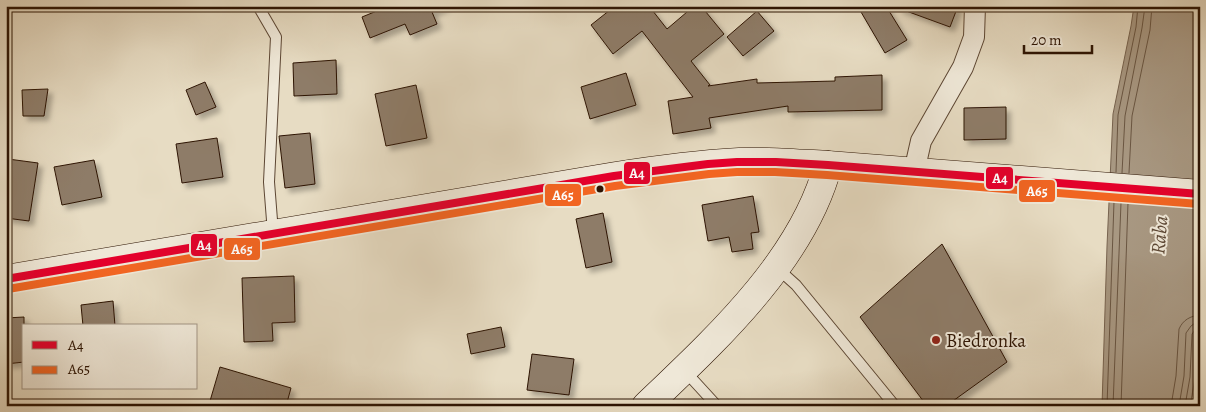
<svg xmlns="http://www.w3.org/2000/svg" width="1206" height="412" font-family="Alegreya,serif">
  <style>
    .green { fill: #c7baa2; stroke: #7a6752 }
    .water { fill: #a89882; stroke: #77634f }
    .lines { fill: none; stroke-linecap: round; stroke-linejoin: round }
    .shore { stroke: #6a5642; stroke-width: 1 }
    .building { fill: #8e7c67; stroke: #2d1403; filter: url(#shadow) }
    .lane-casing { stroke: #5c4633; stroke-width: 12 }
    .street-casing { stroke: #5c4633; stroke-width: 22 }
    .secondary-casing { stroke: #2d1403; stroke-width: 29 }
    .lane { stroke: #efe8d8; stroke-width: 10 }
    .street { stroke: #efe8d8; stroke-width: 20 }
    .secondary { stroke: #efe8d8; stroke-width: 28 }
    .bus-1-casing { stroke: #efe8d8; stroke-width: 11 }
    .bus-2-casing { stroke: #efe8d8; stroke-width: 11 }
    .bus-1 { stroke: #e4002b; stroke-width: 8 }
    .bus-2 { stroke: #f26522; stroke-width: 8 }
    .bus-dot { fill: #2d1403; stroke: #efe8d8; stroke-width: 2 }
    .poi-dot { fill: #8f2418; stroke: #efe8d8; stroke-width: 2 }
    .labels { text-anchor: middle; stroke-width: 4; stroke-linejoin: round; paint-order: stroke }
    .poi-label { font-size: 19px; fill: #2d1403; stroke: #efe8d8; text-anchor: start }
    .water-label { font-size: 20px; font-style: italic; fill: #5e4936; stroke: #efe8d8 }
    .line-badge { stroke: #efe8d8; stroke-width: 2 }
    .badge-label { font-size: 14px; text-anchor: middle; font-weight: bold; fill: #fff }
  </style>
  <defs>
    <filter id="shadow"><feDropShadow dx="4.5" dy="4.5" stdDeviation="2.5" flood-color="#0004"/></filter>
  </defs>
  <rect width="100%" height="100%" fill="#e7dcc3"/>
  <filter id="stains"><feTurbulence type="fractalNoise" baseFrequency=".004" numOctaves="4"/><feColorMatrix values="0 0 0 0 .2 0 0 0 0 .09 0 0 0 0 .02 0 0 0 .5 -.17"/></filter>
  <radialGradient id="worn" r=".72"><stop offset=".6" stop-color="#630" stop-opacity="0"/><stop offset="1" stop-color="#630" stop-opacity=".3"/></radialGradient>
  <!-- green -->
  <polygon class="green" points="1200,286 1200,406 1190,406 1195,378"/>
  <!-- water -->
  <polygon class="water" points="1134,6 1200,6 1200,286 1195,378 1190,406 1102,406 1107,246 1113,114 1131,26"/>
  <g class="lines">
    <!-- shore -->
    <g class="shore">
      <polyline points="1116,172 1118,115 1136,27 1138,6"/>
      <polyline points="1122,173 1125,116 1142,28 1145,6"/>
      <polyline points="1129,173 1132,116 1150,30 1152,6"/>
      <polyline points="1107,406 1114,202"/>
      <polyline points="1113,406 1121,203"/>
      <polyline points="1121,406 1128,203"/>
      <path d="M1171 406 1176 376 1179 329C1183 320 1190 316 1200 315"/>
      <polyline points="1179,406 1184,376 1186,333 1191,326 1195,323 1200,323"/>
      <polyline points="1185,406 1190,377 1192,334 1195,330 1200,329"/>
    </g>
  </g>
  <!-- building -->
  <g class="building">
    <polygon points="389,6 446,6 432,12 437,24 410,35 405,24 370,38 362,17"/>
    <polygon points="615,6 649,6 667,29 694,6 701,6 724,34 691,61 710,85 708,86 757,79 757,83 835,81 835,77 882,75 882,110 788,112 788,106 709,118 711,128 673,134 668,101 693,97 642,31 613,54 591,25"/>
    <polygon points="870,6 886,6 907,40 885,53 861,12"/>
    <polygon points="899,6 958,6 950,27 898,8"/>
    <polygon points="757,11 774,31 743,56 727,37"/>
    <polygon points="336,60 337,94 294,96 293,63"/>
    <polygon points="626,73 636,105 590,119 581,87"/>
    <polygon points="205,82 216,107 196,115 186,90"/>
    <polygon points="416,85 427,138 386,146 375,94"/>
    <polygon points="48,89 44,116 23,116 22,90"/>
    <polygon points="1006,107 1006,139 964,140 964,108"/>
    <polygon points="310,133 315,184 285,188 279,136"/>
    <polygon points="217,138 223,177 182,183 176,144"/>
    <polygon points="8,159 38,163 29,221 6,218 6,169"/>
    <polygon points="94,160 102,197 62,205 54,167"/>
    <polygon points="753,196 759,232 751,233 753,249 732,252 729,237 708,241 702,205"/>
    <polygon points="603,213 612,262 586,268 576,219"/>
    <polygon points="942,244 1007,362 946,406 927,406 860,317"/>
    <polygon points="294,276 295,322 272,323 273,341 244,342 242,278"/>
    <polygon points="113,301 115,326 83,326 81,305"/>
    <polygon points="24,317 24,362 6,364 6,318"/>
    <polygon points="501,327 505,347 471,354 467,334"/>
    <polygon points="532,354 574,359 569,395 527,390"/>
    <polygon points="220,367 291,388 286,406 225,406 210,401"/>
  </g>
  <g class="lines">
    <!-- lane casing -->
    <g class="lane-casing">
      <g id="lane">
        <polyline points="258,6 276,37 269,182 273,233"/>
        <polyline points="777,268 796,285 895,406"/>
        <polyline points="684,370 717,406"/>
      </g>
    </g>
    <!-- street casing -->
    <g class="street-casing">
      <polyline id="street" points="914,172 921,141 963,67 974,37 975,6"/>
    </g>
    <!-- secondary casing -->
    <g class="secondary-casing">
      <g id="secondary">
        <path d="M6 279 598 179C640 172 682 166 724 163 758 160 793 163 828 165L1200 194"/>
        <path d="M646 406C715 340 803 260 828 165"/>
      </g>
    </g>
    <!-- lane -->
    <use href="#lane" class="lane"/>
    <!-- street -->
    <use href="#street" class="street"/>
    <!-- secondary -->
    <use href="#secondary" class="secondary"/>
    <!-- bus-1 casing -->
    <g class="bus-1-casing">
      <polyline id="bus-1" points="6,279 614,176 708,164 737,162 776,162 828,165 1200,194"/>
    </g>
    <!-- bus-2 casing -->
    <g class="bus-2-casing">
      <polyline id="bus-2" points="8,289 615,186 709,174 737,172 775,172 827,175 1199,204"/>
    </g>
    <!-- bus-1 -->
    <use href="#bus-1" class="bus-1"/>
    <!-- bus-2 -->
    <use href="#bus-2" class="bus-2"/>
  </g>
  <!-- markers -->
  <circle class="bus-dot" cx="600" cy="189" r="4.5"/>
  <circle class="poi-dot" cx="936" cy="340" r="5"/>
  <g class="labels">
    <!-- poi labels -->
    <g class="poi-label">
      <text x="946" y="347">Biedronka</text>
    </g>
    <!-- water labels -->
    <g class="water-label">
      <text transform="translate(1159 235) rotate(-85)" y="7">Raba</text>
    </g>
  </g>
  <g class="line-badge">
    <rect x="623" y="161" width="28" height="24" rx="5" fill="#e4002b"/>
    <rect x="985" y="166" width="29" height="24" rx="5" fill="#e4002b"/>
    <rect x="1018" y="179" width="38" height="24" rx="5" fill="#f26522"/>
    <rect x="544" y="183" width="38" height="24" rx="5" fill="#f26522"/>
    <rect x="190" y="233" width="28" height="24" rx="5" fill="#e4002b"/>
    <rect x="223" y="237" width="38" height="24" rx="5" fill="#f26522"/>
  </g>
  <g class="badge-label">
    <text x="637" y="178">A4</text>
    <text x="1000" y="183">A4</text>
    <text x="1037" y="196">A65</text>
    <text x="563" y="200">A65</text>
    <text x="204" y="250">A4</text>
    <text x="242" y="254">A65</text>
  </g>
  <!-- margin -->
  <rect width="1206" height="412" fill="none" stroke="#e7dcc3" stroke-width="25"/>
  <rect x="8" y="8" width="1191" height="397" fill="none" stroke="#2d1403" stroke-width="2.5"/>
  <rect x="12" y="12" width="1181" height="387" fill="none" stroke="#2d1403"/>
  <!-- legend -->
  <rect x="22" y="324" width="175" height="65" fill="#efe8d8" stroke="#a19383"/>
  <rect x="32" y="341" width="25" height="8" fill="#e4002b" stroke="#a19383"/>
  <text x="68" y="350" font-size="15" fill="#2d1403">A4</text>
  <rect x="32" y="366" width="25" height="8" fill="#f26522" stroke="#a19383"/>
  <text x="68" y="374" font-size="15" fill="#2d1403">A65</text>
  <!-- scale -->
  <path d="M1024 45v8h68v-8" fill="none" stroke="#2d1403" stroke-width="2.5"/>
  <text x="1031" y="45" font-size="15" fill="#2d1403" stroke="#efe8d8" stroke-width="4" paint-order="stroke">20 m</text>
  <rect width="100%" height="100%" filter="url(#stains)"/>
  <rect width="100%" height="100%" fill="url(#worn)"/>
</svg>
